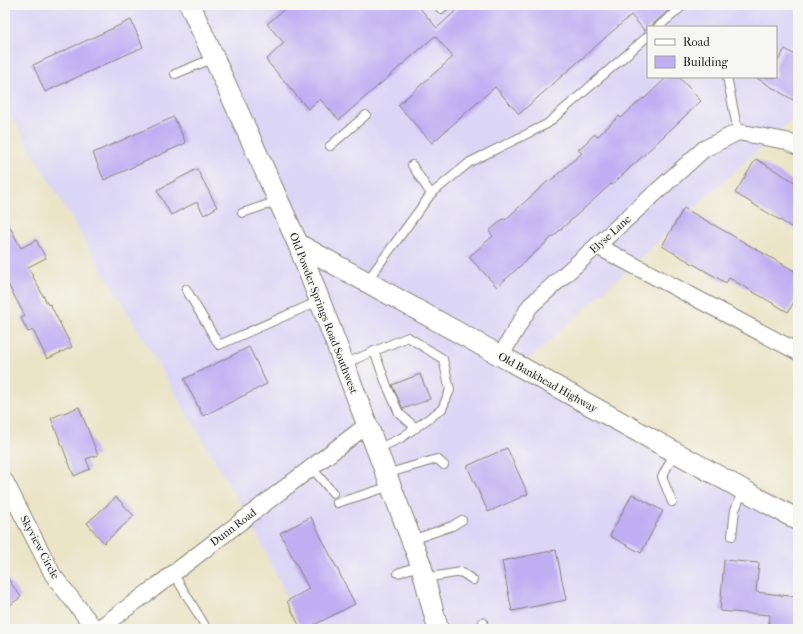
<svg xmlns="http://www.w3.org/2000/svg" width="803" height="634" font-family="'IM FELL French Canon',serif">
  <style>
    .built { fill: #dcd6f6; fill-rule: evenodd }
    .building { fill: #c0aef3 }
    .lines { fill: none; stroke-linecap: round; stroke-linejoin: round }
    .service-casing { stroke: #848072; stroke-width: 10 }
    .minor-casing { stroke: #848072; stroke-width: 18 }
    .tertiary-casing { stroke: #848072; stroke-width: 22 }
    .service { stroke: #fff; stroke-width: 8 }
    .minor { stroke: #fff; stroke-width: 16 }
    .tertiary { stroke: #fff; stroke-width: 20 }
    .labels { text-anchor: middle; stroke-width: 3; stroke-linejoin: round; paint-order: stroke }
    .street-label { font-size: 11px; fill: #1c1c1c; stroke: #f6f6f2 }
  </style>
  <rect width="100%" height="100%" fill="#f6f6f2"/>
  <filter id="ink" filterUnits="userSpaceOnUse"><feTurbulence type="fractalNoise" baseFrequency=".025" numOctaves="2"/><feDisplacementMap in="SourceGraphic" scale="8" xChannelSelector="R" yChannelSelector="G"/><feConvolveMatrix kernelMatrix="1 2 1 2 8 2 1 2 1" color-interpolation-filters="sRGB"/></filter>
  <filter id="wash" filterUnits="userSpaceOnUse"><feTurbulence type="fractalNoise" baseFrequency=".012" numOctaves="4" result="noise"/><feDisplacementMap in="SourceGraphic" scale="16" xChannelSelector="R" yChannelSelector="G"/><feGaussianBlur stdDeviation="0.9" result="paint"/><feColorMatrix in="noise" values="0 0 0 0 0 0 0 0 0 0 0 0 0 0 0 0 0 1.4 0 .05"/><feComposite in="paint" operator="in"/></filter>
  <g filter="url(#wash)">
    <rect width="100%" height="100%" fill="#ebe4c7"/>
    <!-- built -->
    <path class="built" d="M5 5H798V114L525 363 798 513V629H303L249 518 5 106ZM648 27H776V77H648Z"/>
    <g id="blocks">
      <!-- building -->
      <g class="building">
        <polygon points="289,5 417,5 437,28 462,5 675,5 650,27 648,27 648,28 645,31 631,15 519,114 495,87 432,143 398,105 453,57 435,36 339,120 320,99 308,109 266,60 284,43 267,24"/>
        <polygon points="131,20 143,47 45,92 33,65"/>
        <polygon points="785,49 798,57 798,103 755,77 776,77 776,64"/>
        <polygon points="667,77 679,77 701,101 612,185 611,184 497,287 469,257 493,236 489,231 503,219 505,220 549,180 550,181 582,153 578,150 595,134 598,136 619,116 621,118 643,98 644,99"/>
        <polygon points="174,117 186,143 104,180 93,153"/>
        <polygon points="756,159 798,184 798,231 735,193"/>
        <polygon points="197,169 217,207 204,215 197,202 171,215 157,190"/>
        <polygon points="684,208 798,273 798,295 788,312 729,278 726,283 662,246"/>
        <polygon points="5,218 21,248 36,240 46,258 28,267 48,305 50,304 72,347 47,359 33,330 28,332 21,318 25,316 5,279"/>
        <polygon points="249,347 267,384 203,416 184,379"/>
        <polygon points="420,374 430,399 403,409 392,385"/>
        <polygon points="79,407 98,455 86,459 90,469 74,476 51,418"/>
        <polygon points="507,448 528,494 488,512 467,466"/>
        <polygon points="632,494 663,511 641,553 610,536"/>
        <polygon points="116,497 134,516 104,543 87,523"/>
        <polygon points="311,517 355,604 306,629 301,629 287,601 309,589 280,533"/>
        <polygon points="556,550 566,600 512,611 502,561"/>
        <polygon points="724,560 759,563 756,592 798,597 798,629 768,629 770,615 720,611"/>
        <polygon points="5,575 21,597 5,609"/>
      </g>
    </g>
  </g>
  <g filter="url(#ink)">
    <use href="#blocks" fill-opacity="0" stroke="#848072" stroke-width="1"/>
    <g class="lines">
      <!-- service casing -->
      <g class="service-casing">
        <g id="service">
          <polyline points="437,5 441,9 446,5"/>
          <polyline points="658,27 684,5"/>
          <polyline points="175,74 214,58"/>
          <polyline points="727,77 738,132"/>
          <polyline points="330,146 366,115"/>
          <polyline points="412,165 431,194"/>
          <polyline points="242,213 278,201"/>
          <polyline points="367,281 431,194 470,162 547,124 648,36"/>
          <polyline points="186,289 219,345 319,301"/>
          <polyline points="374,351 387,386 399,413 416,428"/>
          <polyline points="344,364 408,337 443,359 450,390 442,409 401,438 377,449"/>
          <polyline points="312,468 333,493"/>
          <polyline points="386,474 437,459 444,465"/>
          <polyline points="672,502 662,477 675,452"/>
          <polyline points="337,503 391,486"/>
          <polyline points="732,536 735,510 743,490"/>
          <polyline points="412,540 452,526 462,520"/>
          <polyline points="173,573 204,624 206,629"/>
          <polyline points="398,573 421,565"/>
          <polyline points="425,578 461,572 473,580"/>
          <polyline points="481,629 483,622"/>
        </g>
      </g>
      <!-- minor casing -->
      <g class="minor-casing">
        <g id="minor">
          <polyline points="597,246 798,352"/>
          <polyline points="501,355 530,306 704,149 738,132 786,141 798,147"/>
          <polyline points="5,481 53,575 95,629"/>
          <polyline points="98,629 153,589 367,425"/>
        </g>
      </g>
      <!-- tertiary casing -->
      <g class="tertiary-casing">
        <g id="tertiary">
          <polyline points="190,5 298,244 421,565 438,629"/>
          <polyline points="298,244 798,520"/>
        </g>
      </g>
      <!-- service -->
      <use href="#service" class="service"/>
      <!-- minor -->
      <use href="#minor" class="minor"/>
      <!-- tertiary -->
      <use href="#tertiary" class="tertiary"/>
    </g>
  </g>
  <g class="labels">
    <!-- street labels -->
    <g class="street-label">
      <text transform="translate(610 234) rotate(-42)" y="4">Elyse Lane</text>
      <text transform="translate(324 313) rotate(69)" y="4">Old Powder Springs Road Southwest</text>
      <text transform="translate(548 382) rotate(29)" y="4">Old Bankhead Highway</text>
      <text transform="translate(233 527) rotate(-37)" y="4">Dunn Road</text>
      <text transform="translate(40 547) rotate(62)" y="4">Skyview Circle</text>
    </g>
  </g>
  <!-- margin -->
  <rect width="803" height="634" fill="none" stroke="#f6f6f2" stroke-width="20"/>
  <!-- legend -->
  <rect x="647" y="26" width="130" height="52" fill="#f6f6f2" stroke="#9f9f9c"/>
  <rect x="655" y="39" width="20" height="6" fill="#ffffff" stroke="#9f9f9c"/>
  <text x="683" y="46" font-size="12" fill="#1c1c1c">Road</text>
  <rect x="655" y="56" width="20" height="12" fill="#c0aef3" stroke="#9f9f9c"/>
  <text x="683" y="66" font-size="12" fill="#1c1c1c">Building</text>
</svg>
